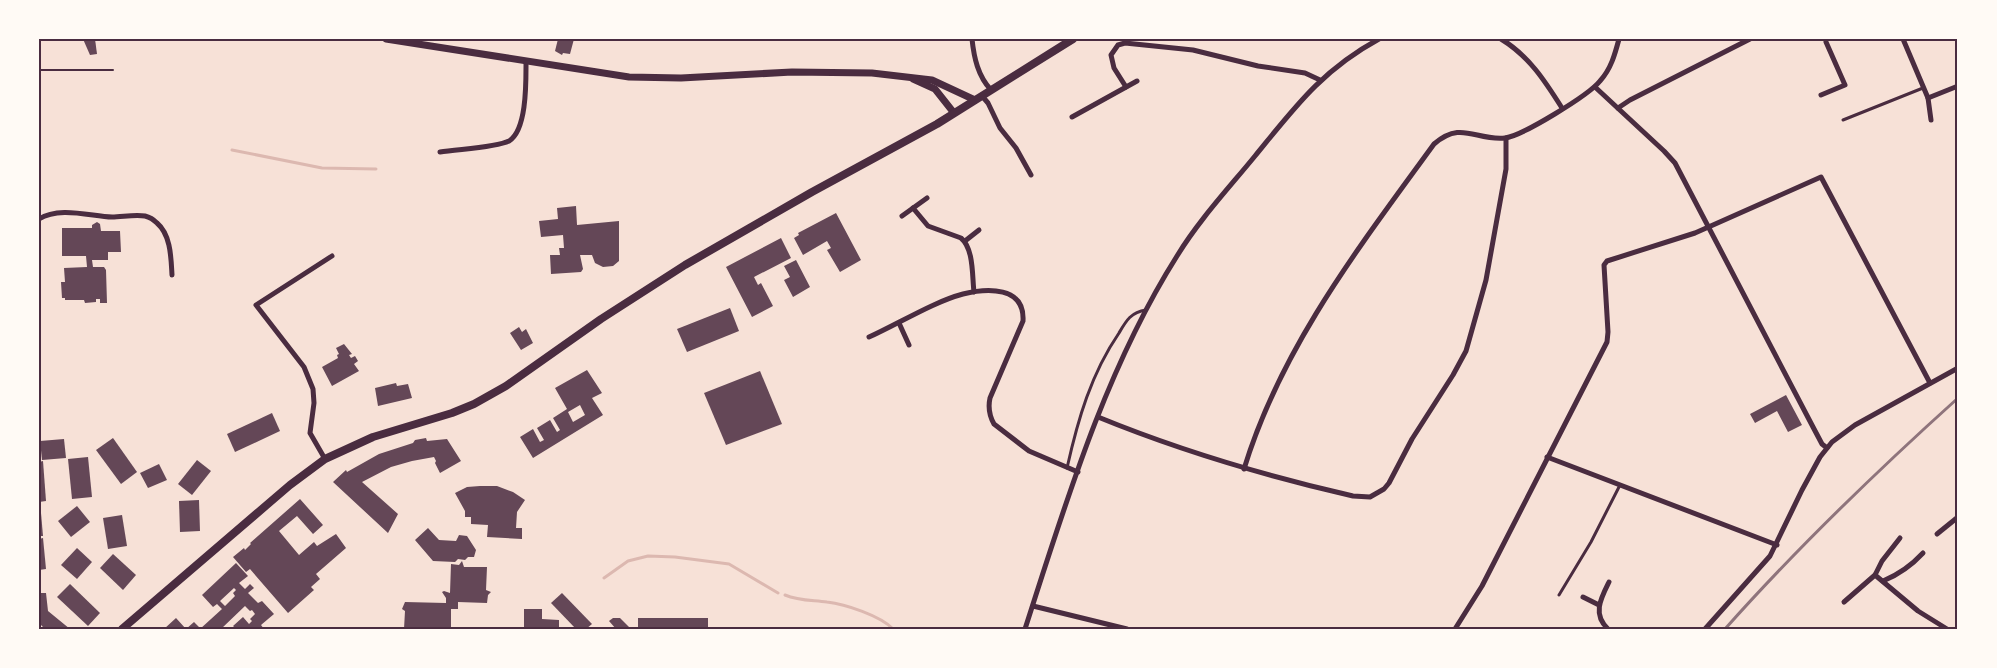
<svg xmlns="http://www.w3.org/2000/svg" width="1997" height="668" font-family="Overpass,sans-serif">
  <style>
    .lines { fill: none; stroke-linecap: round; stroke-linejoin: round }
    .stream { stroke: #dcb8b0; stroke-width: 3 }
    .building { fill: #644757; fill-rule: evenodd }
    .path { stroke: #4a2c40; stroke-width: 2 }
    .service { stroke: #4a2c40; stroke-width: 3 }
    .minor { stroke: #4a2c40; stroke-width: 5 }
    .tertiary { stroke: #4a2c40; stroke-width: 7 }
    .primary { stroke: #4a2c40; stroke-width: 8 }
    .rail { stroke: #8f747c; stroke-width: 3 }
    .neatline { fill: none; stroke: #4a2c40; stroke-width: 2 }
  </style>
  <rect width="100%" height="100%" fill="#f7e1d7"/>
  <g class="lines">
    <!-- stream -->
    <g class="stream">
      <polyline points="232,150 322,168 376,169"/>
      <polyline points="604,578 628,561 648,556 675,557 729,564 778,593"/>
      <path d="M785 595C799 601 813 600 827 602 845 604 881 616 893 629"/>
    </g>
  </g>
  <!-- building -->
  <g class="building">
    <polygon points="83,39 95,39 97,54 90,55"/>
    <polygon points="558,39 574,39 570,54 563,53 562,55 555,51"/>
    <polygon points="576,206 577,225 619,221 619,261 613,266 603,267 595,263 592,255 580,255 583,269 581,272 551,274 550,255 560,255 559,248 564,248 563,235 541,237 539,221 558,219 557,208"/>
    <polygon points="836,213 861,260 840,272 827,250 831,248 827,241 803,255 794,238 799,235 798,233"/>
    <polygon points="97,222 100,224 101,231 120,231 121,252 108,252 108,260 92,260 93,267 104,267 106,270 107,303 100,303 100,299 96,299 96,302 85,303 84,300 65,300 65,298 62,298 61,282 65,282 64,268 87,267 86,256 62,256 62,228 92,228 92,225"/>
    <polygon points="781,238 791,258 754,277 758,285 761,283 773,306 752,317 726,267"/>
    <polygon points="796,260 810,287 793,297 784,280 790,277 784,266"/>
    <polygon points="730,308 739,331 687,352 677,329"/>
    <polygon points="519,327 522,332 526,329 533,343 521,350 510,333"/>
    <polygon points="344,344 352,354 349,355 351,358 355,356 358,361 354,364 359,371 332,386 322,367 338,358 337,355 339,354 336,348"/>
    <path d="M587 370 602 393 592 398 603 415 533 458 520 437 533 429 540 442 544 440 537 428 550 420 557 432 560 430 553 418 567 409 555 388ZM580 405 585 415 573 422 568 412Z"/>
    <polygon points="760,371 782,424 726,445 704,393"/>
    <polygon points="396,383 397,386 408,384 412,398 378,406 375,388"/>
    <polygon points="1786,395 1802,425 1788,432 1777,411 1755,423 1750,414"/>
    <polygon points="272,413 280,431 235,452 227,434"/>
    <polygon points="113,438 137,472 121,484 96,450"/>
    <polygon points="426,438 427,441 447,439 461,461 440,473 435,463 436,461 434,457 412,461 391,467 362,482 398,514 388,533 333,482 346,470 347,472 379,454 413,443 415,440"/>
    <polygon points="64,439 66,458 42,460 40,441"/>
    <polygon points="88,457 92,497 72,499 68,459"/>
    <polygon points="197,460 211,471 192,495 178,484"/>
    <polygon points="43,461 46,501 39,502 39,462"/>
    <polygon points="159,464 167,480 148,488 140,473"/>
    <polygon points="480,486 497,486 513,492 525,500 517,512 516,528 522,528 522,539 487,537 488,525 471,524 471,517 465,517 465,511 455,493 467,487"/>
    <polygon points="300,499 323,525 313,534 297,516 279,531 299,555 314,542 317,546 336,534 346,548 316,574 320,579 311,587 314,590 288,613 250,569 246,572 233,557 244,548 245,550 251,544 250,543"/>
    <polygon points="199,500 200,531 180,532 179,501"/>
    <polygon points="77,506 90,522 71,537 58,521"/>
    <polygon points="39,513 41,513 43,536 39,536"/>
    <polygon points="122,515 127,546 108,549 103,518"/>
    <polygon points="428,528 439,540 456,541 459,535 467,536 476,550 474,557 468,557 465,560 458,559 455,562 433,561 415,540"/>
    <polygon points="43,538 46,569 39,570 39,539"/>
    <polygon points="77,548 92,562 77,579 61,565"/>
    <polygon points="113,554 136,575 123,590 100,568"/>
    <polygon points="462,561 464,567 487,567 486,590 491,592 488,595 487,603 458,602 458,609 451,609 451,629 404,629 405,611 402,609 405,602 446,603 446,598 442,592 444,591 450,593 451,564 459,565"/>
    <path d="M236 563 248 576 239 583 245 589 250 584 254 588 248 593 258 603 262 601 274 614 261 625 264 629H236L233 626 243 617 249 624 252 621 250 619 255 614 252 610 250 611 245 606 221 629H200L222 609 217 604 213 607 202 595ZM234 588 236 590 233 593 235 596 225 606 220 601Z"/>
    <polygon points="70,584 100,613 88,626 57,597"/>
    <polygon points="39,593 46,593 48,611 70,629 45,629 39,623"/>
    <polygon points="562,593 592,624 586,629 576,629 551,603"/>
    <polygon points="524,609 542,609 542,619 559,620 559,629 524,629"/>
    <polygon points="176,618 186,629 194,622 199,627 197,629 164,629"/>
    <polygon points="613,618 620,618 631,629 616,629 609,621"/>
    <rect x="638" y="618" width="70" height="11"/>
  </g>
  <g class="lines">
    <!-- path -->
    <g class="path">
      <polyline points="39,70 113,70"/>
      <polyline points="107,628 108,629"/>
    </g>
    <!-- service -->
    <g class="service">
      <polyline points="1843,120 1923,88"/>
      <path d="M1067 468C1078 419 1091 374 1119 333 1126 321 1131 312 1146 310"/>
      <polyline points="1559,595 1591,542 1620,485"/>
    </g>
    <!-- minor -->
    <g class="minor">
      <path d="M972 39C974 58 978 76 991 90"/>
      <path d="M1501 39C1529 56 1545 81 1562 108"/>
      <polyline points="1903,39 1928,98 1931,120"/>
      <polyline points="1126,87 1114,68 1111,55 1118,45 1125,43 1193,50 1258,66 1305,73 1320,80"/>
      <polyline points="1595,87 1664,151 1675,163 1813,427 1822,444 1827,448"/>
      <polyline points="1821,95 1845,85 1826,42"/>
      <polyline points="982,96 988,103 1000,128 1016,148 1031,175"/>
      <polyline points="1928,98 1958,86"/>
      <polyline points="1618,108 1630,100 1750,39"/>
      <polyline points="1072,117 1137,81"/>
      <path d="M440 152C457 149 495 148 509 141 527 130 526 82 526 62"/>
      <path d="M913 208 928 226 961 238C974 249 972 276 974 292"/>
      <polyline points="902,216 927,198"/>
      <path d="M39 219C59 206 90 216 112 217 122 217 135 214 145 216 149 217 154 220 157 223 171 235 171 258 172 275"/>
      <polyline points="965,241 979,230"/>
      <polyline points="899,323 909,345"/>
      <path d="M869 337C898 324 933 302 963 294 987 288 1025 286 1023 321L990 398C988 407 989 415 994 424L1029 451 1078 472"/>
      <path d="M1098 417C1181 451 1266 476 1353 496L1370 497 1384 489 1389 483 1412 439 1453 375 1466 351 1486 280 1506 169V138"/>
      <polyline points="1547,457 1777,545"/>
      <polyline points="325,459 310,433 314,403 313,389 304,367 256,305 332,256"/>
      <path d="M1244 469C1281 347 1360 246 1434 144 1462 120 1475 141 1505 138 1522 136 1589 95 1600 81 1611 69 1615 54 1619 39"/>
      <polyline points="1937,534 1958,517"/>
      <polyline points="1875,575 1918,611 1947,629"/>
      <path d="M1883 581C1900 574 1911 566 1923 553"/>
      <polyline points="1583,597 1599,605"/>
      <polyline points="1844,602 1875,575 1882,561 1900,538"/>
      <polyline points="1033,606 1127,629"/>
      <path d="M1025 629C1066 502 1105 370 1177 256 1199 220 1228 189 1255 156 1295 107 1322 70 1379 39"/>
      <polyline points="1455,629 1482,586 1607,342 1608,332 1604,265 1607,261 1695,233 1821,177 1930,383"/>
      <path d="M1608 629C1592 614 1601 598 1609 582"/>
      <polyline points="1705,629 1770,556 1802,490 1820,457 1832,442 1855,425 1958,368"/>
    </g>
    <!-- tertiary -->
    <g class="tertiary">
      <polyline points="386,39 629,77 681,78 792,72 872,73 932,80 975,100"/>
      <polyline points="913,79 935,89 954,113"/>
    </g>
    <!-- primary -->
    <polyline class="primary" points="122,629 290,485 325,459 373,437 452,413 474,404 506,386 601,319 685,265 812,192 937,124 1073,39"/>
    <!-- rail -->
    <path class="rail" d="M1725 629C1798 547 1877 471 1958 398"/>
  </g>
  <!-- border -->
  <rect width="1997" height="668" fill="none" stroke="#fffaf5" stroke-width="81"/>
  <rect x="40" y="40" width="1916" height="588" class="neatline"/>
</svg>
